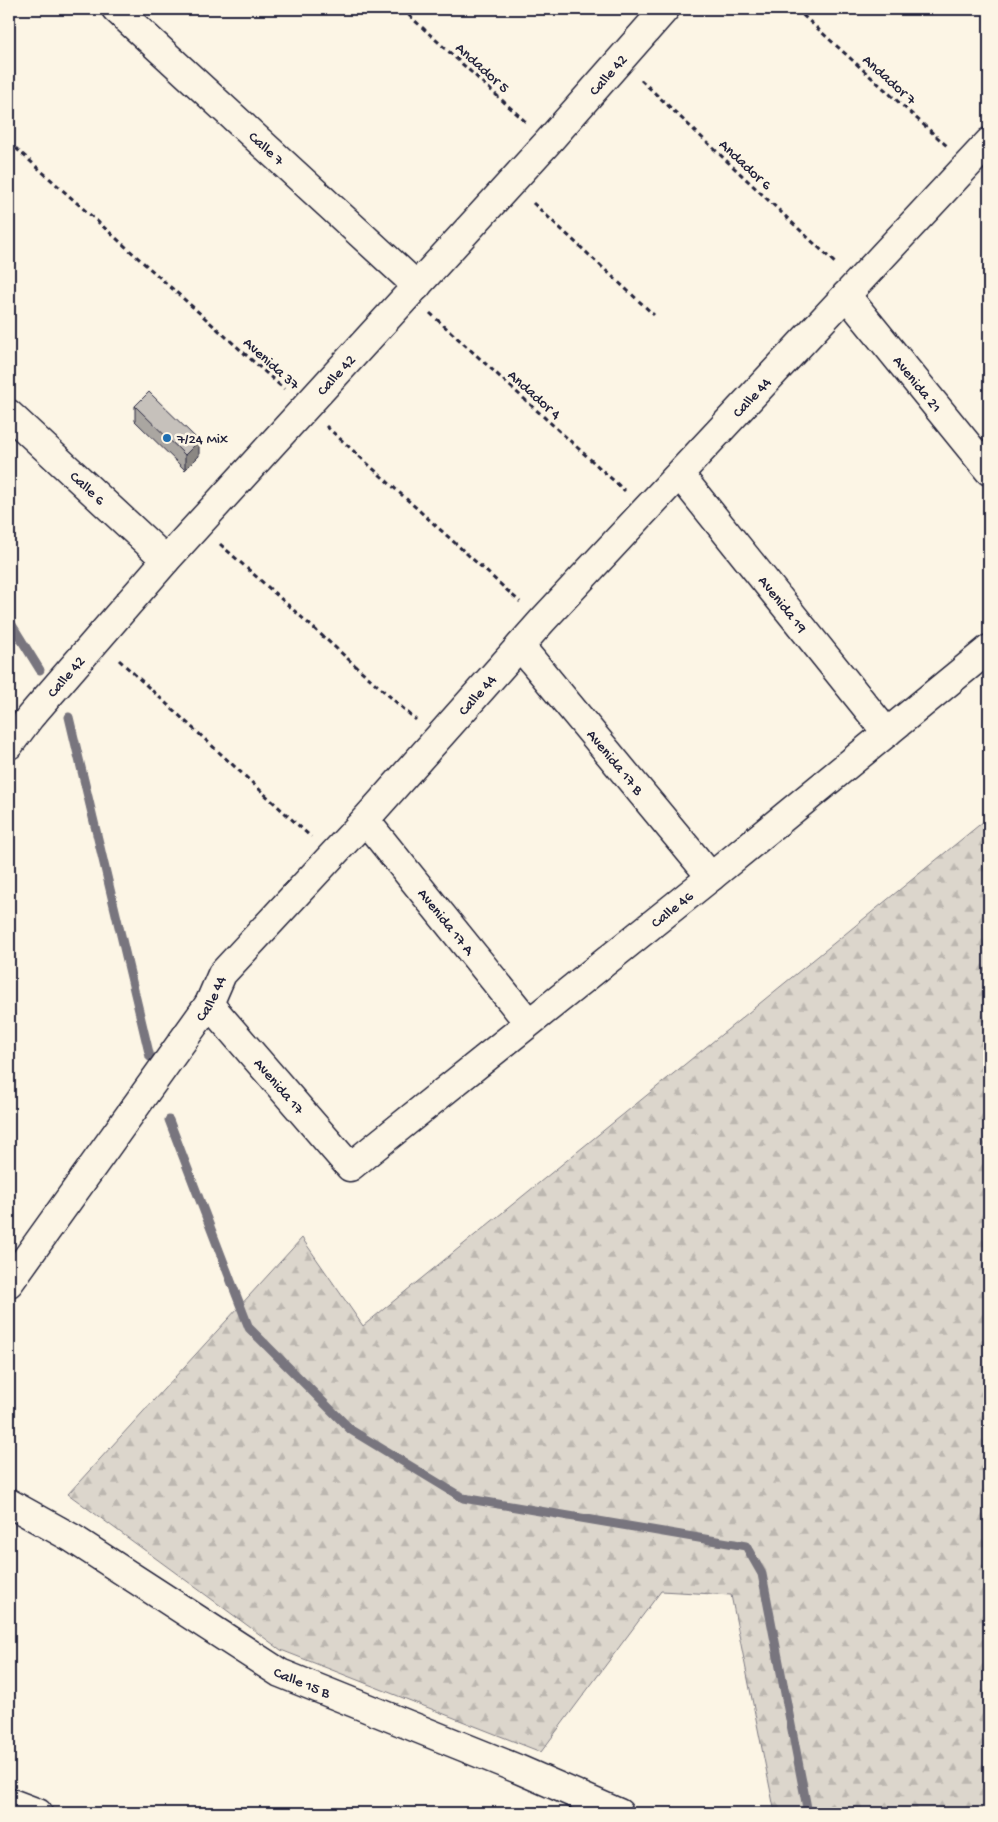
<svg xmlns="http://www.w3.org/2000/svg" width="998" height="1822" font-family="'Gochi Hand',sans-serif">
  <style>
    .forest { fill: url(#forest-firs); stroke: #7f7c84 }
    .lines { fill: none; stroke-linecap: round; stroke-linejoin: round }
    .stream { stroke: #78757e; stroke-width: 9 }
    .minor-casing { stroke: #22223b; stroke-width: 31 }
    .path { stroke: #22223b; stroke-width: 3; stroke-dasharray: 5 4; stroke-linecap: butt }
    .minor { stroke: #fcf5e5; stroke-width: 28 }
    .wall { fill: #aaa6a1; stroke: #22223b }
    .shaded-wall { fill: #8b8783; stroke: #22223b }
    .building { fill: #c6c1bb; stroke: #22223b }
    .poi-dot { fill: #1f6fb2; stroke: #fcf5e5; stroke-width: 2 }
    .labels { text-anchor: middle; stroke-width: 5; stroke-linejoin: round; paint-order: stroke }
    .street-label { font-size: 15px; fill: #22223b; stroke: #fcf5e5 }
    .poi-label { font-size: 15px; fill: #22223b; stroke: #fcf5e5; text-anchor: start }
  </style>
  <defs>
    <pattern id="forest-firs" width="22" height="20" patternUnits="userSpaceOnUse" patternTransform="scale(1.25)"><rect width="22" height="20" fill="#dcd6cc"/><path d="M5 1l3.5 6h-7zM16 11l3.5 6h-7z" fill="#bcb7b0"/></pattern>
  </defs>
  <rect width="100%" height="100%" fill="#fcf5e5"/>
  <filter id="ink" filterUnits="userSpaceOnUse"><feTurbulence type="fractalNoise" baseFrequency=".02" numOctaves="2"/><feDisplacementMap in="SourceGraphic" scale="10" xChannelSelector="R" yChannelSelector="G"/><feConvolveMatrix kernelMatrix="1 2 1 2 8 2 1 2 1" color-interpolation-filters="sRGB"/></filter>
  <g filter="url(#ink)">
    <!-- forest -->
    <polygon class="forest" points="989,817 989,1813 775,1813 731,1595 661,1591 541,1752 281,1650 68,1494 302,1238 363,1326"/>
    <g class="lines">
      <!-- stream -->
      <g class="stream">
        <polyline points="9,620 40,670"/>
        <polyline points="69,717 150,1057"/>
        <polyline points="169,1120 249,1328 351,1430 463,1498 746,1546 762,1574 808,1813"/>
      </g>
      <!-- minor casing -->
      <g class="minor-casing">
        <g id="minor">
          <path id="s1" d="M116 9 417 286"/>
          <path id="s2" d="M846 295 989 471"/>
          <path id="s3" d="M9 414 166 560"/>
          <path id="s4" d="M680 475 887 733"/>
          <path id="s5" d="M520 646 711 877"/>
          <path id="s6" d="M9 745 30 717 166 560 548 142 665 9"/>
          <path id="s7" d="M365 820 528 1022"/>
          <path id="s8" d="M209 1004 350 1167 711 877 989 649"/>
          <path id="s9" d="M9 1283 209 1004 222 974 365 820 542 621 989 142"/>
          <path id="s10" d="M9 1503 72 1538 280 1673 518 1769 619 1813"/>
          <polyline points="9,1802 38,1813"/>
        </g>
      </g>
      <!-- path -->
      <g class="path">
        <polyline points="402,9 527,123"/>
        <polyline points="796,9 947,146"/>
        <polyline points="641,80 836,264"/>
        <polyline points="9,142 284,389"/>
        <polyline points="533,203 654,315"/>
        <polyline points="430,313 625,491"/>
        <polyline points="326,426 520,602"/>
        <polyline points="220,544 416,720"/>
        <polyline points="119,660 311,837"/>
      </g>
      <!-- minor -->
      <use href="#minor" class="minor"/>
    </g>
    <!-- wall -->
    <polygon class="wall" points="135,406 199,456 185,470 135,421"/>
    <!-- shaded-wall -->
    <polygon class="shaded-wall" points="199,441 199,456 185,470 185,455"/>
    <!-- building -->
    <polygon class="building" points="149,392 199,441 185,455 135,406"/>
  </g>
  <!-- markers -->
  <circle class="poi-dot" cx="167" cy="438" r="5"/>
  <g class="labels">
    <!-- street labels -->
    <g class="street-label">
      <text transform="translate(483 67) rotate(42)" y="5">Andador 5</text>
      <text dy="5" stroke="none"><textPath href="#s6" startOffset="899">Calle 42</textPath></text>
      <text transform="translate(890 79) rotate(42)" y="5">Andador 7</text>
      <text dy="5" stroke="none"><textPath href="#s1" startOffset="205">Calle 7</textPath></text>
      <text transform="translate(746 164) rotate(43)" y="5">Andador 6</text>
      <text transform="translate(272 363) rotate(42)" y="5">Avenida 37</text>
      <text dy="5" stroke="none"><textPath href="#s6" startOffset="494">Calle 42</textPath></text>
      <text dy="5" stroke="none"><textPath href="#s2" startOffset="114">Avenida 21</textPath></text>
      <text transform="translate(535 394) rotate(42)" y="5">Andador 4</text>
      <text dy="5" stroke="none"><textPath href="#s9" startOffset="1159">Calle 44</textPath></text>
      <text dy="5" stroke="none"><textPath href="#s3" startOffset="108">Calle 6</textPath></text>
      <text dy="5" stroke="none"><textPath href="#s4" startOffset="165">Avenida 19</textPath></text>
      <text dy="5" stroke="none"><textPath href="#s6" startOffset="89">Calle 42</textPath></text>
      <text dy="5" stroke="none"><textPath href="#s9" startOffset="754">Calle 44</textPath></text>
      <text dy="5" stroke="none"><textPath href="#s5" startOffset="150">Avenida 17 B</textPath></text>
      <text dy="5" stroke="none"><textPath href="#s8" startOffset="628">Calle 46</textPath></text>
      <text dy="5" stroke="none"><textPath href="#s7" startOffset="130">Avenida 17 A</textPath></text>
      <text dy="5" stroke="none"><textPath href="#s9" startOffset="349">Calle 44</textPath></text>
      <text dy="5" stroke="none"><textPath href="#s8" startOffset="108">Avenida 17</textPath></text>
      <text dy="5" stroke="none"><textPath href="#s10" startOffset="344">Calle 15 B</textPath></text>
    </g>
    <!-- poi labels -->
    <g class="poi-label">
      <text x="177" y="443">7/24 Mix</text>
    </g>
  </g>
  <!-- margin -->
  <rect width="998" height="1822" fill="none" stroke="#fcf5e5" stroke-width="30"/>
  <rect x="15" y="15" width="968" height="1792" fill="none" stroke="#22223b" stroke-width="2" filter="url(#ink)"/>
</svg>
